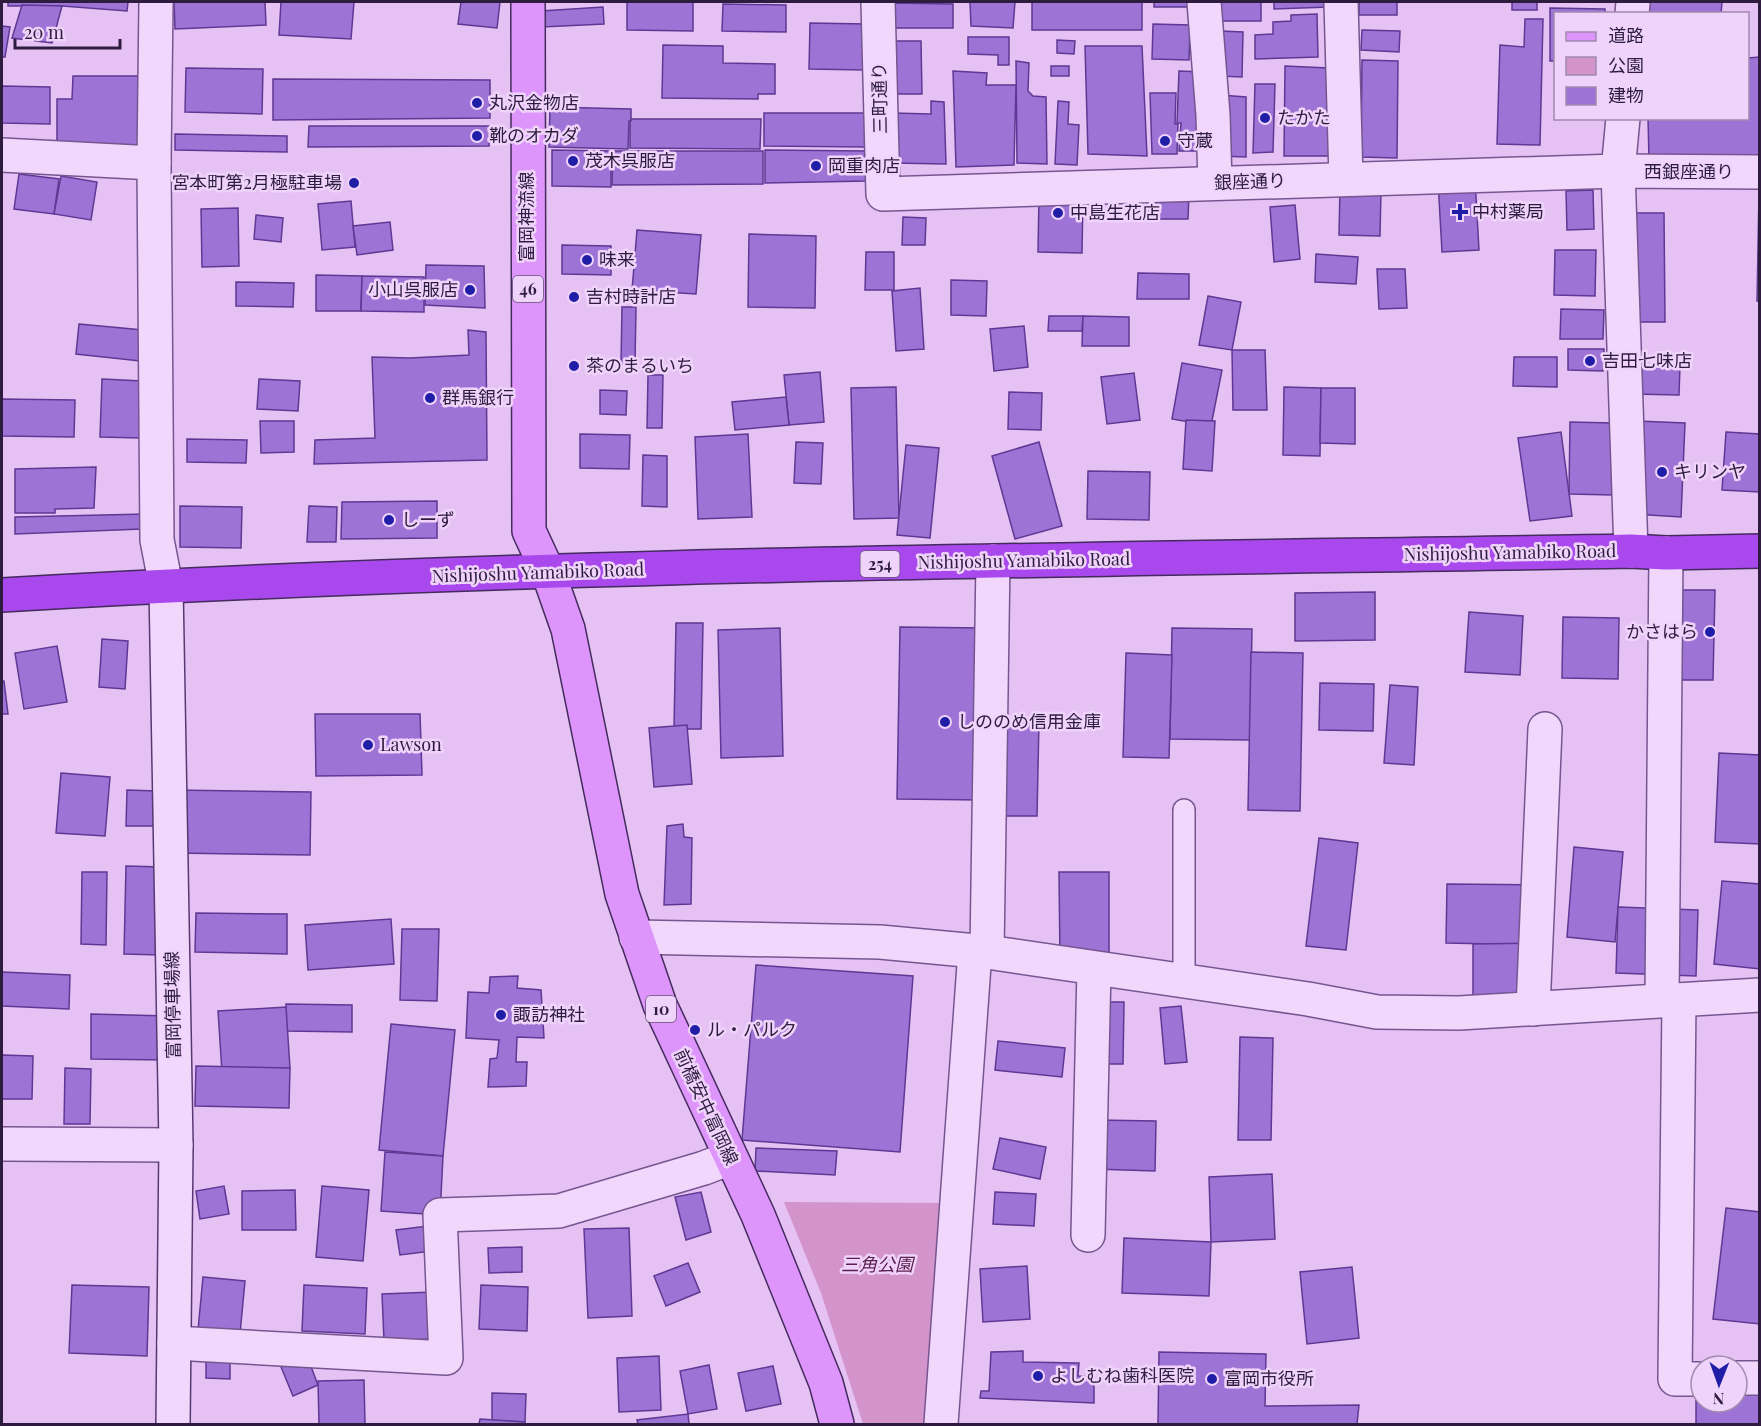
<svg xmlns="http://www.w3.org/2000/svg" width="1761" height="1426" font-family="'Playfair Display','Noto Sans JP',serif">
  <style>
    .green { fill: #d394cb }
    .building { fill: #9e73d6; stroke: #5e3993; stroke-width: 1.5 }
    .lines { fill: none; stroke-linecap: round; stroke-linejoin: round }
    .lane-casing { stroke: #765690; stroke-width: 24 }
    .street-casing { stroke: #765690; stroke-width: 36 }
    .secondary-casing { stroke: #573972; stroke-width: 36 }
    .primary-casing { stroke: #442b5d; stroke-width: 36 }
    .highway-casing { stroke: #442b5d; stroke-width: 36 }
    .lane { stroke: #f2d7fd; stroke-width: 21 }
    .street { stroke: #f2d7fd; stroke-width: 33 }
    .secondary { stroke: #f2d7fd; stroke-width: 33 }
    .primary { stroke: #dd95fb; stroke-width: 33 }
    .highway { stroke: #a848ed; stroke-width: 33 }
    .poi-dot { fill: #201ea7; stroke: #efd3fa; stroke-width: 2 }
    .labels { text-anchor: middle; stroke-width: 5; stroke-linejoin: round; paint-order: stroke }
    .shield { fill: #efd3fa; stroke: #675376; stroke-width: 1.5 }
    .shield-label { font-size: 16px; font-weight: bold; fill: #2d1c3e }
    .street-label { font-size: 18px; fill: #2d1c3e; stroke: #efd3fa }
    .poi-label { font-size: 18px; fill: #2d1c3e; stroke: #efd3fa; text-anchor: start }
    .park-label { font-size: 18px; font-style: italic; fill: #5d204d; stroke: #efd3fa }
  </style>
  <rect width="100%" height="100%" fill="#e6c2f4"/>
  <!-- green -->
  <polygon class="green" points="784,1202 942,1203 931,1424 863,1424 821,1293"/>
  <!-- building -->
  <g class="building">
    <polygon points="8,2 128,2 127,11 62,6 8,6"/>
    <polygon points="174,2 265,2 266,25 175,29"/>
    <polygon points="281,2 354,2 351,39 279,35"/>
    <polygon points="461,2 500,2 497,28 458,24"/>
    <polygon points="627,2 693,2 693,31 627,30"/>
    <polygon points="970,2 1015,2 1013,28 971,26"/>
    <rect x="1032" y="2" width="110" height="28"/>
    <polygon points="1154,2 1190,2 1189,7 1154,7"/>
    <rect x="1220" y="2" width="41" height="19"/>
    <polygon points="1274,2 1330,2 1329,7 1274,9"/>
    <rect x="1359" y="2" width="38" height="13"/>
    <rect x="1512" y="2" width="25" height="8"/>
    <polygon points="1638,2 1722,2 1721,14 1637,14"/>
    <polygon points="890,3 953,4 953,28 890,28"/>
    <polygon points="723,4 786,5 786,32 722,31"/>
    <polygon points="22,5 62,6 52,43 12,38"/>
    <polygon points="603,7 604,24 542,27 541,11"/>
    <polygon points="1550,8 1605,9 1605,14 1556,14 1556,61 1550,61"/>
    <polygon points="1317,14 1318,57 1255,59 1255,35 1273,34 1273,22 1291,21 1291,15"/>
    <polygon points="1525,19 1543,19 1540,145 1497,144 1500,45 1524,47"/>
    <polygon points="810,23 866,24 865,70 809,69"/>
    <polygon points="1153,24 1190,25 1189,60 1152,59"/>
    <polygon points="2,26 10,27 5,57 2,57"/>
    <polygon points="1362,30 1400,31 1399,52 1361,50"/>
    <polygon points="1220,31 1243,32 1242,77 1219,76"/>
    <polygon points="968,37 1009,37 1009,65 998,65 998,55 968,54"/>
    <polygon points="1057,40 1075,41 1074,54 1057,53"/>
    <polygon points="890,41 921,41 922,94 891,94"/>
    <polygon points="663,45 723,46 723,63 775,64 775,94 758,94 758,99 662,98"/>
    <polygon points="1085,46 1142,46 1147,156 1088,154"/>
    <polygon points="1760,57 1760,159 1649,160 1648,118 1748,118 1748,58"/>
    <polygon points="1362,60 1398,61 1397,158 1361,157"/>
    <polygon points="1016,61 1029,63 1028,91 1033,96 1046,97 1047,164 1017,163"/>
    <rect x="1051" y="66" width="18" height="10"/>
    <polygon points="1285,66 1328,68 1331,156 1284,156"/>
    <polygon points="186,68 263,69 262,114 185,112"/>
    <polygon points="953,71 987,73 986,85 1016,85 1014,165 956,167"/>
    <polygon points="1179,71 1204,72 1202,151 1179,151 1181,123 1177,123"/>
    <polygon points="73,76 142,76 140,151 57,145 57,99 72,99"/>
    <polygon points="273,79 490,80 490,118 273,120"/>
    <polygon points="1255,84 1275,84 1273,152 1253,153"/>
    <polygon points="2,86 50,87 50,124 2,123"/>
    <polygon points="1150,93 1176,93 1175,124 1178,124 1177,154 1152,154"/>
    <polygon points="1220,95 1246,97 1246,157 1219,156"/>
    <polygon points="931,101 944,102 946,164 893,163 893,113 931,114"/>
    <polygon points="1058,101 1069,102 1068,124 1079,125 1077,165 1055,164"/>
    <polygon points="550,107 631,109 631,121 629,121 628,149 549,147"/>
    <polygon points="764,113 868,113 868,147 764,146"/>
    <polygon points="632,119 761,119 760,149 630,148 630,122"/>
    <polygon points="309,126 489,126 489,146 308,147"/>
    <polygon points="175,134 287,136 287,152 175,150"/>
    <polygon points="552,150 611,151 611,187 552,186"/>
    <polygon points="765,150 867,151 867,181 765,183"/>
    <polygon points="613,151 763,151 763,184 612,185"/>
    <polygon points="19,174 59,179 54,214 14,209"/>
    <polygon points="61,176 97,182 91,220 54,214"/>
    <polygon points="1475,179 1479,250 1442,252 1438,181"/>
    <polygon points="1340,189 1381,190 1380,236 1339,235"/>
    <polygon points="1593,190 1594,229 1567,230 1566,191"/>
    <polygon points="1759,192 1760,192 1760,301 1757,301"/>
    <polygon points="1147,194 1189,194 1188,219 1146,219"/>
    <polygon points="1039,196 1083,196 1082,253 1038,252"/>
    <polygon points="351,201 355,247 322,250 318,204"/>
    <polygon points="1295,205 1300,259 1274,262 1270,207"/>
    <polygon points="238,208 239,266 202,267 201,209"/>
    <polygon points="1622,213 1664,213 1665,322 1624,322"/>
    <polygon points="256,215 283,218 281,242 254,239"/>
    <polygon points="903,217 926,218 925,245 902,245"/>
    <polygon points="390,222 393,250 357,255 353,226"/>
    <polygon points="637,230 701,235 696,294 632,290"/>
    <polygon points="749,234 816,236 815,308 748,307"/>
    <polygon points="562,245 611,246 611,275 562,274"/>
    <polygon points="1555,250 1596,250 1595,296 1554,295"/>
    <polygon points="866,252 894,252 894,290 865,290"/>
    <polygon points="1316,254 1358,257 1356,284 1315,282"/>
    <polygon points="426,265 484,266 485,308 425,305"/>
    <polygon points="1377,269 1405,269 1407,308 1379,309"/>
    <polygon points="1138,273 1189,274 1189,299 1137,299"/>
    <polygon points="316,275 362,276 361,311 316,311"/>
    <polygon points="362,276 424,277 424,312 361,311"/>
    <polygon points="951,280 987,281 986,316 951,315"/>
    <polygon points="236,282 294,283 293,307 236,306"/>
    <polygon points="920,288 924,349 896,351 892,291"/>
    <polygon points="1208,296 1241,302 1232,350 1199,345"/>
    <polygon points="622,307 636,307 635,364 621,364"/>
    <polygon points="1561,309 1604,310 1603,339 1560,339"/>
    <polygon points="1049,316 1083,316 1082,331 1048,331"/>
    <polygon points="1083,316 1129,317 1129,346 1082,346"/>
    <polygon points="79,324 143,330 140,361 76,354"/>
    <polygon points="1024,326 1028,367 994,371 990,329"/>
    <polygon points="468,330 486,332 487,460 314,464 315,440 375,438 372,357 410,358 469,355"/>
    <polygon points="1568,349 1604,349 1603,371 1568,370"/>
    <polygon points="1232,350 1265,350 1267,410 1233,410"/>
    <polygon points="1514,357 1557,357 1557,387 1513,386"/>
    <polygon points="1182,363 1222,370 1211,426 1172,419"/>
    <polygon points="1633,365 1680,366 1679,395 1632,394"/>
    <polygon points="820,372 824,422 789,425 784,375"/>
    <polygon points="1134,373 1140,420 1107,424 1101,377"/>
    <polygon points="648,375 663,375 662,428 647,428"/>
    <polygon points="102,379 142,381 140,438 100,437"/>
    <polygon points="259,379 300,381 298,411 257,409"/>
    <polygon points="896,387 899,518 854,519 851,388"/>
    <polygon points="1284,387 1321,388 1320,456 1283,455"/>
    <polygon points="1321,388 1355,388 1355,444 1320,443"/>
    <polygon points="600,390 627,391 626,415 600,414"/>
    <polygon points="1009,392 1042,393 1041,430 1008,429"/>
    <polygon points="786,397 789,425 735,430 732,402"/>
    <polygon points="2,399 75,400 74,437 2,436"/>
    <polygon points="1186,420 1215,421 1212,471 1183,469"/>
    <polygon points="260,421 294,421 294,452 261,453"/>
    <polygon points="1637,421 1685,423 1681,517 1633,514"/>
    <polygon points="1570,422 1614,423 1613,495 1569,494"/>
    <polygon points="1561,432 1572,516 1530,521 1518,438"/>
    <polygon points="1726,432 1760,434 1760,492 1722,490"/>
    <polygon points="580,434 630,435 629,469 580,468"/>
    <polygon points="748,434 752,517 698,519 695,437"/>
    <polygon points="187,439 247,440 246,463 187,462"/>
    <polygon points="796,442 823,443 821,484 794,483"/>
    <polygon points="1039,442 1062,526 1015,539 992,456"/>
    <polygon points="906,445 939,448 930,538 897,535"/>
    <polygon points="643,455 667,456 667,507 642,506"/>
    <polygon points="96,467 94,508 55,509 55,513 15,513 15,469"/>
    <polygon points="1088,471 1150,472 1149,520 1087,519"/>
    <polygon points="437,501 437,538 341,539 342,502"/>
    <polygon points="180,506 242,507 241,548 180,547"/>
    <polygon points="309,506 337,507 336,542 307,542"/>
    <polygon points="146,514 142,529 15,534 15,517"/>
    <polygon points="1675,590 1715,590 1713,680 1673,680"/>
    <polygon points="1375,592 1375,640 1295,641 1295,593"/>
    <polygon points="1469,612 1523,616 1520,675 1465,672"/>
    <polygon points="1563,617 1619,618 1618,679 1562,678"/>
    <polygon points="676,623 703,623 701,729 674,729"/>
    <polygon points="900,627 983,628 980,800 897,799"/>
    <polygon points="780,628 783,756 721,758 718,630"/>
    <polygon points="1172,628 1252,629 1250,740 1170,739"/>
    <polygon points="102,639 128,641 125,689 99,687"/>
    <polygon points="57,646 67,702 24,709 15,653"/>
    <polygon points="1251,652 1303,653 1300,811 1248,810"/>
    <polygon points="1126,653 1172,655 1169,758 1123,757"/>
    <polygon points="2,681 4,681 8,714 2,714"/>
    <polygon points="1320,683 1374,684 1373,731 1319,730"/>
    <polygon points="1390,685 1418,687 1414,765 1384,763"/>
    <polygon points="315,714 420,714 422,775 316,776"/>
    <polygon points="998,720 1039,721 1037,816 996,816"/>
    <polygon points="687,725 692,784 654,787 649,728"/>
    <polygon points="1719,753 1760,755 1760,844 1715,842"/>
    <polygon points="61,773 110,777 105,836 56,833"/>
    <polygon points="127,790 156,791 156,826 126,826"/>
    <polygon points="175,790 311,792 310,855 174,853"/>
    <polygon points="683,824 684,837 692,838 691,904 664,905 667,826"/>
    <polygon points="1319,838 1358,843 1346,950 1306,946"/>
    <polygon points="1574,847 1623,852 1615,942 1567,937"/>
    <polygon points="126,866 163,867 161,955 124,954"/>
    <polygon points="82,872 107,872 106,945 81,944"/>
    <polygon points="1059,872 1109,872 1109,959 1060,959"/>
    <polygon points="1722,881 1760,884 1760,969 1714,964"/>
    <polygon points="1447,884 1538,885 1537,945 1446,943"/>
    <polygon points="1618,907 1698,910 1696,976 1616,973"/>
    <polygon points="196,913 287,914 287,954 195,952"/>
    <polygon points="391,919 394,964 308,970 305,925"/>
    <polygon points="402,929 439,929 437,1001 400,1000"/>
    <polygon points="1547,943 1547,998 1473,998 1473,944"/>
    <polygon points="756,965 913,976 900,1152 742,1140"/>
    <polygon points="2,972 70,975 69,1009 2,1006"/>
    <polygon points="518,976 517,988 541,990 544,1038 517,1037 516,1062 527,1062 526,1086 488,1087 490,1059 497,1058 499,1040 466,1038 468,992 489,993 490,977"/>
    <polygon points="1100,1002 1124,1002 1123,1064 1099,1064"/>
    <polygon points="286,1004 352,1005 352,1032 285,1031"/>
    <polygon points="1181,1006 1187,1062 1165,1064 1160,1008"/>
    <polygon points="286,1007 290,1068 222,1072 218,1011"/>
    <polygon points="91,1014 168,1016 167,1060 91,1059"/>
    <polygon points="391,1024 455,1030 443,1156 379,1150"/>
    <polygon points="1240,1037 1273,1038 1271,1140 1238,1140"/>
    <polygon points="998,1041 1065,1048 1062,1077 995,1070"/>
    <polygon points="2,1055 33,1056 32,1099 2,1099"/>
    <polygon points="196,1066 290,1068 289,1108 195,1106"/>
    <polygon points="65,1068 91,1069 90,1124 64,1124"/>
    <polygon points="1096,1120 1156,1121 1155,1171 1094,1169"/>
    <polygon points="1000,1138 1046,1147 1040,1179 993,1169"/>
    <polygon points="756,1148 837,1151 835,1175 755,1171"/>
    <polygon points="385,1152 443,1156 440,1215 381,1211"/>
    <polygon points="1272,1174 1275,1239 1211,1242 1209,1177"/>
    <polygon points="224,1186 229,1214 200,1219 196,1191"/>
    <polygon points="322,1186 369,1190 363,1261 316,1257"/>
    <polygon points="295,1190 296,1230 242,1230 242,1191"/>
    <polygon points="701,1192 711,1232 686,1240 675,1197"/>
    <polygon points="995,1192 1036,1194 1034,1226 993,1224"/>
    <polygon points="1726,1208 1760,1212 1760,1324 1713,1319"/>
    <polygon points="436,1225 439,1250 400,1255 396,1230"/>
    <polygon points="629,1228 632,1316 588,1318 584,1229"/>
    <polygon points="1124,1238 1211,1242 1209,1296 1122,1293"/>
    <polygon points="522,1247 522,1272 489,1273 488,1248"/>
    <polygon points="688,1263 700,1292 666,1306 654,1276"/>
    <polygon points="1027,1266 1030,1319 983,1322 980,1269"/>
    <polygon points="1352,1267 1359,1338 1307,1344 1300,1272"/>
    <polygon points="203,1277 245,1281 240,1334 198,1330"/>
    <polygon points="72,1285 149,1287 147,1356 69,1353"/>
    <polygon points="304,1285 367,1288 365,1334 302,1331"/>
    <polygon points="481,1285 528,1287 527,1331 479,1329"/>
    <polygon points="433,1292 435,1339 384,1341 382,1294"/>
    <polygon points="206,1350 230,1351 230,1379 206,1378"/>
    <polygon points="1023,1351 1023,1362 1079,1363 1078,1376 1094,1377 1094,1403 980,1398 981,1391 989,1391 991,1352"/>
    <polygon points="1159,1352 1266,1354 1265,1406 1359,1405 1357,1424 1158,1424"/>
    <polygon points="307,1356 318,1385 293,1396 281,1367"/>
    <polygon points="659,1356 661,1410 619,1412 617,1358"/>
    <polygon points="709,1365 717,1409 688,1414 680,1371"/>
    <polygon points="773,1366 781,1404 746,1411 738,1373"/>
    <polygon points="364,1380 365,1424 319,1424 318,1381"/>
    <polygon points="1696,1391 1701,1391 1701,1402 1737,1402 1737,1393 1760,1394 1760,1424 1696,1424"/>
    <polygon points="492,1393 526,1394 525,1422 492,1421"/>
    <polygon points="688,1414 689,1424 638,1424 637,1420"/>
    <polygon points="480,1419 525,1422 525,1424 479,1424"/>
  </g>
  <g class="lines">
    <!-- lane casing -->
    <g class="lane-casing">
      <polyline id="lane" points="1184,981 1184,810"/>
    </g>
    <!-- street casing -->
    <g class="street-casing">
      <g id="street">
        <polyline points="156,2 154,163 157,540 166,586"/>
        <polyline points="878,2 883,194 1618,171 1760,172"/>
        <polyline points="1204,2 1213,115 1215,183"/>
        <polyline points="1341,2 1346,179"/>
        <polyline points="1632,14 1633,2"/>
        <polyline points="1623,118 1618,171 1631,551"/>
        <polyline points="2,155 154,163"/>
        <polyline points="636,937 880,942 987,952 1308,999 1377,1012 1459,1013 1760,995"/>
        <polyline points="987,952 993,561"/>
        <polyline points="1662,1000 1666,553"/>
        <polyline points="1679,1000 1675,1379 1701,1379"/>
        <polyline points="1533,1009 1545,729"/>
        <polyline points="2,1144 176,1145"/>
        <polyline points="1088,1235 1094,968"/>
        <polyline points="174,1343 446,1358 440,1215 559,1211 704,1168 730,1158"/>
        <polyline points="1737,1378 1760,1378"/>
        <polyline points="941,1424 975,951"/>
      </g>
    </g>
    <!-- secondary casing -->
    <g class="secondary-casing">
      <polyline id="secondary" points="166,586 176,1145 173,1424"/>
    </g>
    <!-- primary casing -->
    <g class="primary-casing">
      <polyline id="primary" points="528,2 529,531 548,572 568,629 622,894 660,1005 758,1215 826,1383 837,1424"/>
    </g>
    <!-- highway casing -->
    <g class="highway-casing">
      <path id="highway" d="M2 595C544 563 1088 560 1631 551L1666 553 1760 551"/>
    </g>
    <!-- lane -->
    <use href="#lane" class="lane"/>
    <!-- street -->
    <use href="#street" class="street"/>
    <!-- secondary -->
    <use href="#secondary" class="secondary"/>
    <!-- primary -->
    <use href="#primary" class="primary"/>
    <!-- highway -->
    <use href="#highway" class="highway"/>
  </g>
  <!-- markers -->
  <g class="poi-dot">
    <circle cx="477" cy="103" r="6"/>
    <circle cx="1265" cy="118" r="6"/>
    <circle cx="477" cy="136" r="6"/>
    <circle cx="1165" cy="141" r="6"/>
    <circle cx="573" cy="161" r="6"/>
    <circle cx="816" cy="166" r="6"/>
    <circle cx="354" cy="183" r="6"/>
    <path d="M1457 203h6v6h6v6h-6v6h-6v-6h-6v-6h6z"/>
    <circle cx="1058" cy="213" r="6"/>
    <circle cx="587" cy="260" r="6"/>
    <circle cx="470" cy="290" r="6"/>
    <circle cx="574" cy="297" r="6"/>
    <circle cx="1590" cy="361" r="6"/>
    <circle cx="574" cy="366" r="6"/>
    <circle cx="430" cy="398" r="6"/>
    <circle cx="1662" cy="472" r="6"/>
    <circle cx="389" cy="520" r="6"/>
    <circle cx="1710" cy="632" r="6"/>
    <circle cx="945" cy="722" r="6"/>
    <circle cx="368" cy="745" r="6"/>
    <circle cx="501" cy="1015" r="6"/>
    <circle cx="695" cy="1030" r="6"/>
    <circle cx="1038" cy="1376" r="6"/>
    <circle cx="1212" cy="1379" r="6"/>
  </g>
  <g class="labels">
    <!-- shield labels -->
    <g class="shield">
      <rect x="513" y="276" width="30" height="26" rx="4.5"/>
      <rect x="860.5" y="551" width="39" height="26" rx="4.5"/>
      <rect x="646" y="996" width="30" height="26" rx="4.5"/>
    </g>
    <g class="shield-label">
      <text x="528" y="295">46</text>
      <text x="880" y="570">254</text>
      <text x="661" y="1015">10</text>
    </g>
    <!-- street labels -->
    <g class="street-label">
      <text transform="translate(880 98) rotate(-91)" y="6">三町通り</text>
      <text x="1689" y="178">西銀座通り</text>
      <text transform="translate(1250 182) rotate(-2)" y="6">銀座通り</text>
      <text transform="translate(527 217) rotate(-90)" y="6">富岡神流線</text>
      <text transform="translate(1510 553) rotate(-1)" y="6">Nishijoshu Yamabiko Road</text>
      <text transform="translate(1024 561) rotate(-1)" y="6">Nishijoshu Yamabiko Road</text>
      <text transform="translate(538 573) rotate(-2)" y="6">Nishijoshu Yamabiko Road</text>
      <text transform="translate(173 1005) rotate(-91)" y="6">富岡停車場線</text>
      <text transform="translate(706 1107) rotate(65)" y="6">前橋安中富岡線</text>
    </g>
    <!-- poi labels -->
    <g class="poi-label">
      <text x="489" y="109">丸沢金物店</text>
      <text x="1277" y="124">たかた</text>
      <text x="489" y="142">靴のオカダ</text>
      <text x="1177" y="147">守蔵</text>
      <text x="585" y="167">茂木呉服店</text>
      <text x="828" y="172">岡重肉店</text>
      <text x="342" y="189" text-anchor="end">宮本町第2月極駐車場</text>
      <text x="1472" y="218">中村薬局</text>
      <text x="1070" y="219">中島生花店</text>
      <text x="599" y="266">味来</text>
      <text x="458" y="296" text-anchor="end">小山呉服店</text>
      <text x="586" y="303">吉村時計店</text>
      <text x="1602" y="367">吉田七味店</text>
      <text x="586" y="372">茶のまるいち</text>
      <text x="442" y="404">群馬銀行</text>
      <text x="1674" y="478">キリンヤ</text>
      <text x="401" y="526">しーず</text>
      <text x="1698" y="638" text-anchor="end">かさはら</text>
      <text x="957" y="728">しののめ信用金庫</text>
      <text x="380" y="751">Lawson</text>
      <text x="513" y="1021">諏訪神社</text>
      <text x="707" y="1036">ル・パルク</text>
      <text x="1050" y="1382">よしむね歯科医院</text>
      <text x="1224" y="1385">富岡市役所</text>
    </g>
    <!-- park labels -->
    <g class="park-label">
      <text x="877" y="1271">三角公園</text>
    </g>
  </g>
  <!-- border -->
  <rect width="1761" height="1426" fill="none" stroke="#2d1c3e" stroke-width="6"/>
  <!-- legend -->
  <rect x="1554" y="12" width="195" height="108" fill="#efd3fa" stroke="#a18aaf" stroke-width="1.5"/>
  <rect x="1566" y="32" width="30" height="9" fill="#dd95fb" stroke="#a18aaf" stroke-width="1.5"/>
  <text x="1608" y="42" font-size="18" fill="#2d1c3e">道路</text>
  <rect x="1566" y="57" width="30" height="18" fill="#d394cb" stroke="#a18aaf" stroke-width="1.5"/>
  <text x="1608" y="72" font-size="18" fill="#2d1c3e">公園</text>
  <rect x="1566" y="87" width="30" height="18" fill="#9e73d6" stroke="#a18aaf" stroke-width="1.5"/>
  <text x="1608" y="102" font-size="18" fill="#2d1c3e">建物</text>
  <!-- north arrow -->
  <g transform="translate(1719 1384) rotate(181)"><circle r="28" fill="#efd3fa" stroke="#a18aaf" stroke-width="1.5"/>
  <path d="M0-4.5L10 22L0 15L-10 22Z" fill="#201ea7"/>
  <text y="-9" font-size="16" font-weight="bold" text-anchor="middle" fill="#2d1c3e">N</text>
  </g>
  <!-- scale -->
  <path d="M15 39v9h105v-9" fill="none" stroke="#2d1c3e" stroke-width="3"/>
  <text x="24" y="39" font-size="18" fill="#2d1c3e" stroke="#efd3fa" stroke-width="4.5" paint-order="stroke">20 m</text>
</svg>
